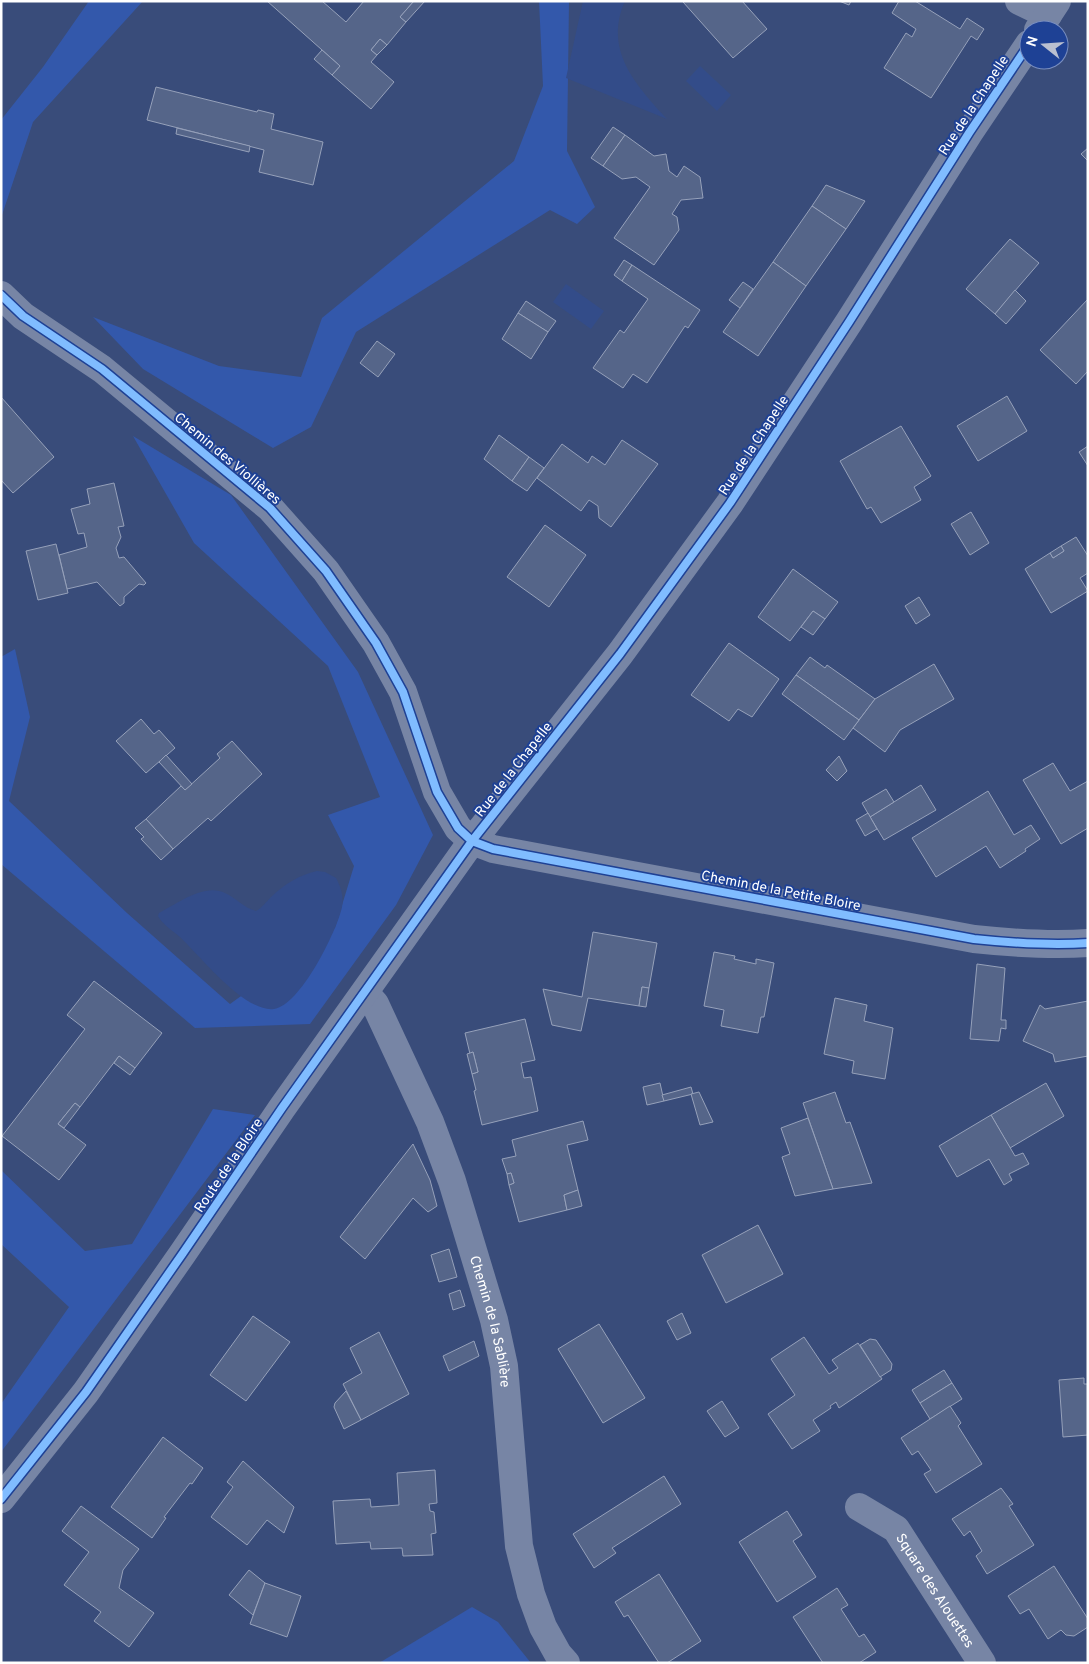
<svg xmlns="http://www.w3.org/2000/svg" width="1089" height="1664" font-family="Overpass,sans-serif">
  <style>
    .green { fill: #3358ab }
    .water { fill: #334c89 }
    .building { fill: #556589; stroke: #96a1ba }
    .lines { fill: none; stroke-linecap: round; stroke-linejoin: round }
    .minor { stroke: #7785a5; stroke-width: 28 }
    .cycleway-casing { stroke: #1e4195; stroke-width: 11 }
    .cycleway { stroke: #80bcff; stroke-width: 8 }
    .labels { text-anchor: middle; stroke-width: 4; stroke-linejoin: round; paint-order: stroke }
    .street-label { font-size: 14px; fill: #fff; stroke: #1e4195 }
  </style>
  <rect width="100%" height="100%" fill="#394c7a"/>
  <!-- green -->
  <g class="green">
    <polygon points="89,1 143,1 33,122 1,218 1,120 43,67"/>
    <polygon points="539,1 569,1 567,151 595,207 577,224 550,210 356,332 311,427 273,448 143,369 93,317 219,366 301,377 322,318 514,161 543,86"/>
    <polygon points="133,436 231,495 358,672 433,835 396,905 310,1024 195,1028 1,864 1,657 15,649 30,717 9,801 127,913 230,1004 335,928 354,866 328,815 380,797 328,666 194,543"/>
    <polygon points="213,1109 255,1115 1,1452 1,1404 69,1307 1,1244 1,1170 85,1251 132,1244"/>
    <polygon points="472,1607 498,1622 531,1663 379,1663"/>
  </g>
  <!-- water -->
  <g class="water">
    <path d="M583 1H625C603 50 636 85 667 119L566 78Z"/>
    <polygon points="700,66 731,95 717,111 686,81"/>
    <polygon points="566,284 604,311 591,329 553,302"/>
    <path d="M317 871 325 872 336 878C341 887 344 897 342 907 337 931 300 1006 274 1009 245 1013 200 956 180 937 172 930 163 925 158 916L159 913C177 904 204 883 225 893 236 898 244 908 256 911 262 908 266 902 271 897 285 884 299 875 317 871Z"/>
  </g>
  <!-- building -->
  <g class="building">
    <polygon points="267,1 322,1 346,22 364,1 414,1 400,17 406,22 387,45 380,39 371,50 377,55 371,62 394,82 371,109 332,75 340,66"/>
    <polygon points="414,1 425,1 406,22 400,17"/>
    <polygon points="685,1 742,1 767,29 733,58 683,2"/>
    <polygon points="839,1 851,1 849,5"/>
    <polygon points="899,1 915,1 960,29 967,18 984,29 977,40 971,36 931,98 884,68 906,33 912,37 916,29 892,13"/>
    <polygon points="380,39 387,45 377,55 371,50"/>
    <polygon points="322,50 340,66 332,75 314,59"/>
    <polygon points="156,87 257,112 258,110 274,114 271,129 323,142 313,185 259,172 264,150 147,120"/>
    <polygon points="613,127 625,135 603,166 591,158"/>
    <polygon points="177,128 250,146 249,152 176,134"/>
    <polygon points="625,135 654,156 666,154 669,171 677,177 684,166 700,177 703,198 681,200 672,214 677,217 679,230 654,265 614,238 650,187 636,177 622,179 603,166"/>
    <polygon points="1088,148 1088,161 1081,154"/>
    <polygon points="826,185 865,201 846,229 812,206"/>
    <polygon points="812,206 846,229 806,286 773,262"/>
    <polygon points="1010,239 1039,263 995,314 966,289"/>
    <polygon points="624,260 632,265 622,281 614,275"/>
    <polygon points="773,262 806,286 758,356 723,332"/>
    <polygon points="632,265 700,310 688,328 685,326 647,383 633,374 623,388 593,368 620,330 624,333 648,299 622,281"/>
    <polygon points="743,282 753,289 740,308 729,300"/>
    <polygon points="1015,290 1026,301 1006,324 995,314"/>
    <polygon points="1088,299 1088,371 1076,384 1040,350"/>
    <polygon points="526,301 556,321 548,332 518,313"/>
    <polygon points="518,313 548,332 531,359 502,339"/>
    <polygon points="377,341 395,354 378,377 360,363"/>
    <polygon points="1007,396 1027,431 978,461 957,426"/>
    <polygon points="1,397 54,457 13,493 1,480"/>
    <polygon points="901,426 931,476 914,487 921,500 881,523 871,507 867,509 840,461"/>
    <polygon points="499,435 529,457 512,481 484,459"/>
    <polygon points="622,440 658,464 611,527 599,518 598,506 589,500 581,511 537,478 562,444 588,463 592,456 605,465"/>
    <polygon points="1088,446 1088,466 1079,452"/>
    <polygon points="529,457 544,468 527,491 512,481"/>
    <polygon points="114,483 124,526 118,527 121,537 116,548 119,558 124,557 146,583 144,585 139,584 124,597 124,603 120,606 97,582 67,589 59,555 87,547 84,533 78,534 71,509 90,504 87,489"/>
    <polygon points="971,512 989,543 970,555 951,524"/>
    <polygon points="545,525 586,555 549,607 507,577"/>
    <polygon points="1076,537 1088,556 1088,573 1080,578 1088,591 1051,613 1025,569 1050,553 1053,558 1064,551 1061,546"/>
    <polygon points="56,544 68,593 38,600 26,551"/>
    <polygon points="1061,546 1064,551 1053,558 1050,553"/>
    <polygon points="793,569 838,602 825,619 813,611 790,641 758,617"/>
    <polygon points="919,597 930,615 916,624 905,606"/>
    <polygon points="813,611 825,619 813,635 801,627"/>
    <polygon points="729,643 779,679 752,717 738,709 729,721 691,695"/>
    <polygon points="810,657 825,668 827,665 875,699 859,720 796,675"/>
    <polygon points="934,664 954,699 900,730 885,752 853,728 875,699"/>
    <polygon points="796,675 859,720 844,740 782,694"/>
    <polygon points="141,719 154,734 159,730 175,748 146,773 116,741"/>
    <polygon points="232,741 262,774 211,821 208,818 173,849 146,819 181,786 185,790 220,758 217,754"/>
    <polygon points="166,755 192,784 185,790 159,762"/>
    <polygon points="839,756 847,771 837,781 826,770"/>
    <polygon points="1053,763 1070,791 1088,781 1088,828 1061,844 1023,780"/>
    <polygon points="921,785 936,810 884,840 870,817"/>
    <polygon points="886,789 894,802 870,817 862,803"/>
    <polygon points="988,791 1014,835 1031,825 1040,839 1025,849 1026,851 1000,868 986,846 936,877 912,838"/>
    <polygon points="868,813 877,829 865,836 856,820"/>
    <polygon points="146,819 173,849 161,860 141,839 144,837 135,828"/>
    <polygon points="593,932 657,943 649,988 642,987 639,1006 588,998 581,1031 552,1025 543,989 582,997"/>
    <polygon points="714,952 735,956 734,959 756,964 756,959 774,963 764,1017 761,1017 758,1033 721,1026 724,1010 704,1006"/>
    <polygon points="977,964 1005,968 1001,1020 1006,1020 1006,1029 1001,1028 999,1041 970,1039"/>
    <polygon points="94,981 162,1033 135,1068 119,1056 80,1107 75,1103 58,1124 86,1145 59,1180 2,1136 85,1029 67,1015"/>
    <polygon points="642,987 649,988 646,1007 639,1006"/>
    <polygon points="835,998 867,1005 864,1021 893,1028 885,1079 852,1073 854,1061 824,1054"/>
    <polygon points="1088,1001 1088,1056 1055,1062 1053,1054 1023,1041 1040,1005 1045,1009"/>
    <polygon points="525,1019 535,1060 521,1063 524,1078 531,1077 538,1111 482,1125 474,1091 476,1090 472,1074 478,1072 473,1052 470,1054 465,1033"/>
    <polygon points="473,1052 478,1072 472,1074 467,1054"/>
    <polygon points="119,1056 135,1068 130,1075 114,1063"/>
    <polygon points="660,1083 664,1101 647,1105 643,1087"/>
    <polygon points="1046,1083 1064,1116 1010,1148 991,1115"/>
    <polygon points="691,1087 693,1094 664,1101 662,1095"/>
    <polygon points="699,1092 713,1122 700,1125 691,1094"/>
    <polygon points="835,1092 846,1123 850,1122 872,1183 833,1189 803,1103"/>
    <polygon points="75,1103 80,1107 64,1128 58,1124"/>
    <polygon points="991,1115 1015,1156 1023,1153 1029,1164 1009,1174 1012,1180 1004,1185 989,1159 957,1177 939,1146"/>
    <polygon points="808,1118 833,1189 795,1196 782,1157 790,1154 781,1128"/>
    <polygon points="583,1121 588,1140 567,1145 578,1190 564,1195 567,1210 519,1222 509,1185 514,1183 511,1173 507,1174 502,1159 516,1156 512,1140"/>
    <polygon points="413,1144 430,1180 437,1206 428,1212 413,1198 365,1259 340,1237"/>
    <polygon points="511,1173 514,1183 509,1185 507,1174"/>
    <polygon points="578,1190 582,1206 567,1210 564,1195"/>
    <polygon points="758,1225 783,1274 726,1303 702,1255"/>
    <polygon points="449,1249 457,1277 439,1282 431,1255"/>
    <polygon points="460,1290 465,1306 453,1310 449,1294"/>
    <polygon points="682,1313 691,1333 677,1340 667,1321"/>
    <polygon points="253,1316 290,1342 246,1401 210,1375"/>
    <polygon points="599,1324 645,1398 603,1423 558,1349"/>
    <polygon points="379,1332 409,1394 361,1420 343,1384 362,1373 350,1348"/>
    <polygon points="804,1337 829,1374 838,1368 832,1360 858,1343 882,1379 839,1408 836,1402 830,1406 831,1408 813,1420 820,1431 792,1449 768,1414 795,1395 771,1359"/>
    <polygon points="870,1339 876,1340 892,1364 891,1370 880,1377 860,1345"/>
    <polygon points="474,1341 479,1356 449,1371 443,1356"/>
    <polygon points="944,1370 952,1383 920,1403 912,1390"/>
    <polygon points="1084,1378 1084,1384 1088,1384 1088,1435 1063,1437 1059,1380"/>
    <polygon points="952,1383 962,1399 930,1419 920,1403"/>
    <polygon points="346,1391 361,1420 344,1429 334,1407 335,1403"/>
    <polygon points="722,1401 739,1428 725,1437 707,1411"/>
    <polygon points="950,1406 961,1423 958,1426 982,1464 936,1493 924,1474 931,1470 918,1451 912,1455 901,1438"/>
    <polygon points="163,1437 203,1468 192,1484 190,1483 164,1517 166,1518 152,1538 111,1507"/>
    <polygon points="243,1461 294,1507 284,1533 267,1520 247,1545 211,1517 233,1487 227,1482"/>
    <polygon points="435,1470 437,1503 429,1504 430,1511 434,1512 436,1533 431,1534 433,1555 403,1556 402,1548 371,1549 370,1542 336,1544 333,1501 370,1499 371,1507 399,1505 397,1473"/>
    <polygon points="664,1476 681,1504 612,1548 616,1553 594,1568 573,1534"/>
    <polygon points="1001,1488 1013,1504 1009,1506 1034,1545 987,1574 976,1556 982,1551 970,1531 964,1536 952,1519"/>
    <polygon points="81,1506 139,1549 123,1570 119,1588 154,1613 129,1647 94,1621 101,1612 64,1585 89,1552 62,1531"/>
    <polygon points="787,1511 802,1535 793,1541 816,1577 777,1602 739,1542"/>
    <polygon points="1054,1566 1088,1619 1088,1627 1074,1636 1066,1635 1061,1630 1048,1639 1029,1609 1020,1614 1008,1596"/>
    <polygon points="249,1570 265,1583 253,1615 229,1595"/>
    <polygon points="659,1574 701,1641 667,1663 659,1663 628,1615 624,1617 615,1602"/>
    <polygon points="265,1583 301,1596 287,1637 250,1624"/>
    <polygon points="837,1588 848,1605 841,1609 859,1637 864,1634 876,1652 859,1663 823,1663 793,1617"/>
  </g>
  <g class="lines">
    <!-- minor -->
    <g class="minor">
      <polyline points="1019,1 1048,15"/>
      <polyline points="1038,30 1057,1"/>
      <path d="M1 295 23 316 102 369 270 508 326 571 376 643 403 692 437 792 458 828 472 841 493 849 974 939C1012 943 1049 946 1088 943"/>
      <path id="s1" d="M365 993 375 1004 430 1122 452 1181 494 1320 504 1366 519 1546 531 1594 543 1627 558 1654 566 1663"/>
      <polyline points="1,1499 86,1392 183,1253 282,1108 472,841 620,654 730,503 849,322 969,133 1029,44"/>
      <path id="s2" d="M859 1507 896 1529 982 1663"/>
    </g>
    <!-- cycleway casing -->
    <g class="cycleway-casing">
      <g id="cycleway">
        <path d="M1 295 23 316 102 369 270 508 326 571 376 643 403 692 437 792 458 828 472 841 493 849 974 939C1012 943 1049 946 1088 943"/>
        <polyline points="1,1499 86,1392 183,1253 282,1108 472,841 620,654 730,503 849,322 969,133 1029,44"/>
      </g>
    </g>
    <!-- cycleway -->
    <use href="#cycleway" class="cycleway"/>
  </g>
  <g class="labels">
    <!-- street labels -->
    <g class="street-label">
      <text transform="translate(973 105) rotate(-57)" y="5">Rue de la Chapelle</text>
      <text transform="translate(753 445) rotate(-57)" y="5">Rue de la Chapelle</text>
      <text transform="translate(228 458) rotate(40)" y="5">Chemin des Viollières</text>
      <text transform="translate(513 769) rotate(-52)" y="5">Rue de la Chapelle</text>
      <text transform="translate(781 890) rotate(11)" y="5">Chemin de la Petite Bloire</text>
      <text transform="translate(228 1165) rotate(-56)" y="5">Route de la Bloire</text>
      <text dy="5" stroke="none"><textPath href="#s1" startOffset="354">Chemin de la Sablière</textPath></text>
      <text dy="5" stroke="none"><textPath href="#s2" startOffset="116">Square des Alouettes</textPath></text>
    </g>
  </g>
  <!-- border -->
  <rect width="1089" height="1664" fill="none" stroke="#ffffff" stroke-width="5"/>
  <!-- north arrow -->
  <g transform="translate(1044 45) rotate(287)"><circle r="24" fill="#1e4195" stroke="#788dbf"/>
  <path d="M0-4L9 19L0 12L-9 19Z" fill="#bac0d0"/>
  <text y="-8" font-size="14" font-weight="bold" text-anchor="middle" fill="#ffffff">N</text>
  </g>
</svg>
